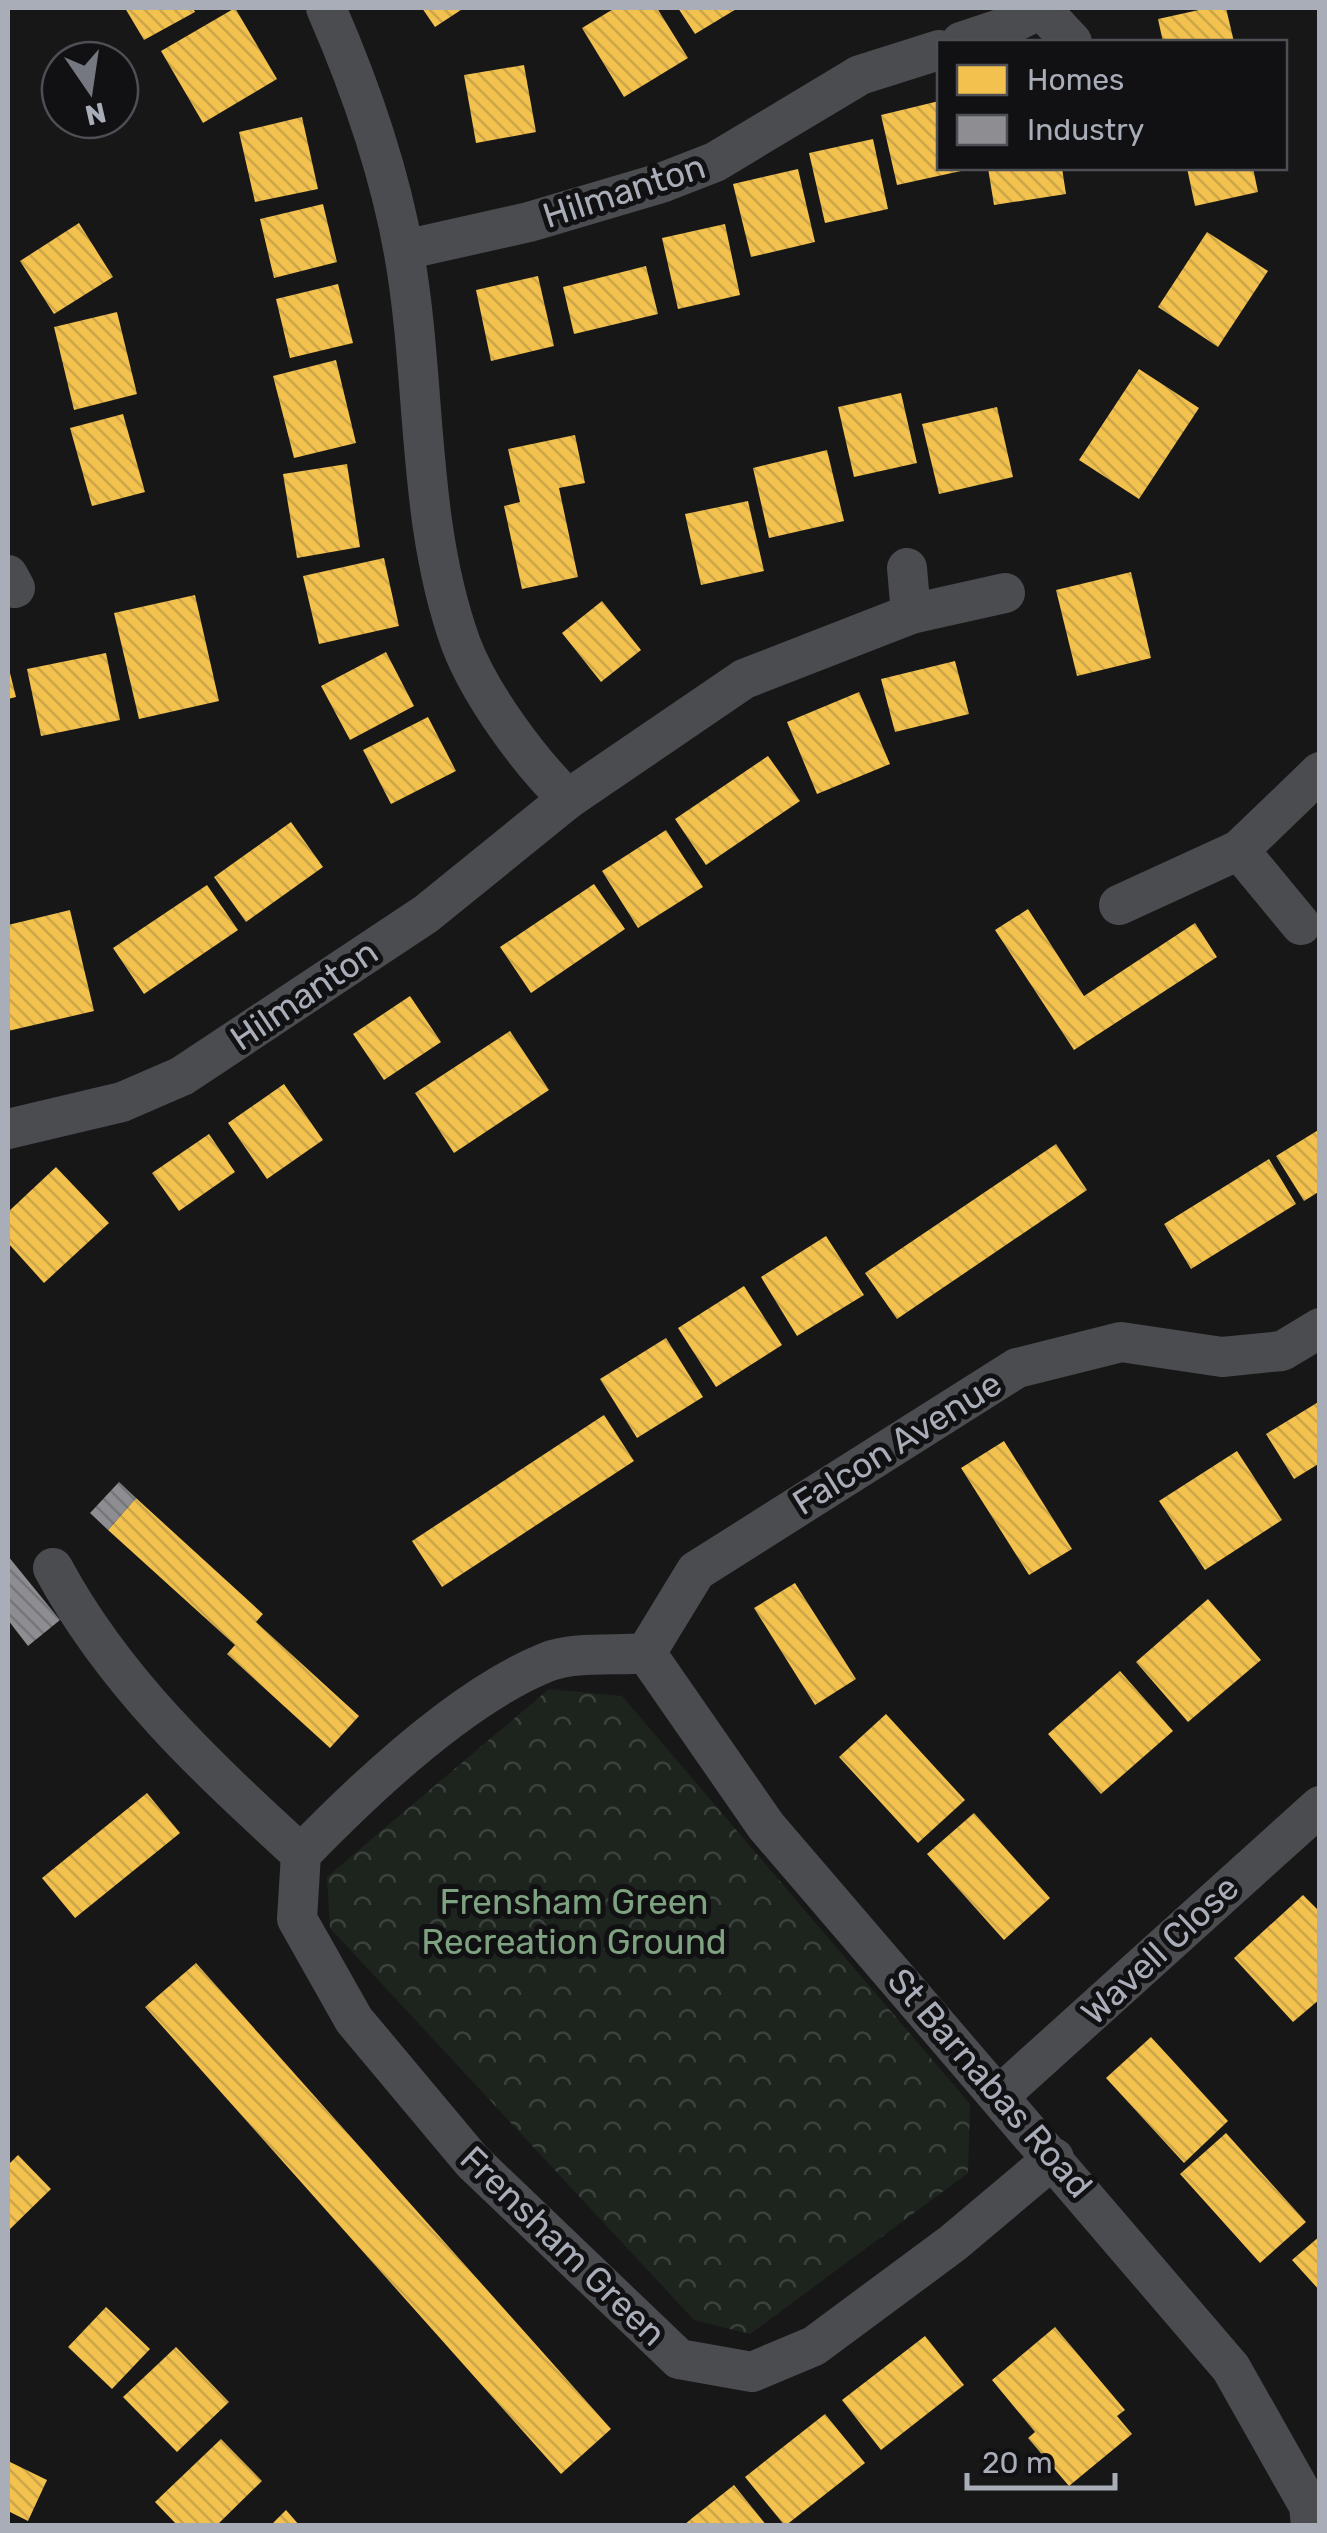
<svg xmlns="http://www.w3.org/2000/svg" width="1327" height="2533" font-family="Rubik,sans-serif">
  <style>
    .park { fill: url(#park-crowns) }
    .homes { fill: url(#homes-back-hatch) }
    .industry { fill: url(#industry-back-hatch) }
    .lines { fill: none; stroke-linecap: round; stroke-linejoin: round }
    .street { stroke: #4b4c50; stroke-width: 40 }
    .labels { text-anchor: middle; stroke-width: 10; stroke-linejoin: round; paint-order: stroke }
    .street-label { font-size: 35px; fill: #a8adb8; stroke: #111113 }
    .park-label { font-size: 35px; fill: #7fa381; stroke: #111113 }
  </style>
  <defs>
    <pattern id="park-crowns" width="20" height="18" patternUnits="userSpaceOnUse" patternTransform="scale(2.5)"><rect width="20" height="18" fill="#1d241e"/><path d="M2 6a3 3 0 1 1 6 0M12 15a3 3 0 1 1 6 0" fill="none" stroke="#3b413d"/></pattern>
    <pattern id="homes-back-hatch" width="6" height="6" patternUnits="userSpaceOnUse" patternTransform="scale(2.5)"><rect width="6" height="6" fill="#f2c14e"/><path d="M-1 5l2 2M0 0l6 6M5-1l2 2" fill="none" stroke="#cca549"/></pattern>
    <pattern id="industry-back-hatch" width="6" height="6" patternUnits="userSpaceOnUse" patternTransform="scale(2.5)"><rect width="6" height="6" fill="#8d8d92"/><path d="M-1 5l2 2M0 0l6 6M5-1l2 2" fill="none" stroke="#76777b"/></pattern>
  </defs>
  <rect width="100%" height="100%" fill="#171717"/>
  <!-- park -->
  <polygon class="park" points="549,1689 622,1696 970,2104 968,2173 750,2334 694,2320 330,1928 327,1877"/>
  <!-- homes -->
  <g class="homes">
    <polygon points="125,8 193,8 195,12 144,40"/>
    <polygon points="235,8 277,79 203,123 161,51"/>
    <polygon points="422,8 464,8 435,27"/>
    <polygon points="615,8 657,8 688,58 624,97 582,28"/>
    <polygon points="678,8 738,8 695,34"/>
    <polygon points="1208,8 1226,8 1234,42 1163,42 1158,19"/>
    <polygon points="524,65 536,132 476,143 464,75"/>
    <polygon points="939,101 939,168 960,168 961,171 897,185 881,115"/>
    <polygon points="302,117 318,189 255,202 239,132"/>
    <polygon points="873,139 888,209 825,223 809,153"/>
    <polygon points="988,168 1062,168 1066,194 994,205"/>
    <polygon points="1187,168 1253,168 1258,192 1195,206"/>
    <polygon points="798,169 815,242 751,257 733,184"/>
    <polygon points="323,204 337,262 274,278 260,219"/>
    <polygon points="79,223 113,277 54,314 20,261"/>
    <polygon points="725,224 740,295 678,309 662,238"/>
    <polygon points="1207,232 1268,271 1218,347 1158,307"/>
    <polygon points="646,266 658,314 574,334 563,287"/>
    <polygon points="538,276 554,346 491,361 476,290"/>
    <polygon points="338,284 353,343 290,358 276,299"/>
    <polygon points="117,312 137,394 74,410 54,327"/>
    <polygon points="336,360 356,443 294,458 273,376"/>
    <polygon points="1139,369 1199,408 1139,499 1079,460"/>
    <polygon points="901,393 917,463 854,477 838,407"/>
    <polygon points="997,407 1013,477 939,494 922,424"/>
    <polygon points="123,414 145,492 92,506 70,428"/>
    <polygon points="575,435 585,483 559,488 578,577 522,589 504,506 520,502 508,449"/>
    <polygon points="827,450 844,521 769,538 753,468"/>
    <polygon points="347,464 360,547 297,558 283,474"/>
    <polygon points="748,501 764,571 701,585 685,514"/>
    <polygon points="384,558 399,626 319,644 303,576"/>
    <polygon points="1131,572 1151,658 1077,676 1056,590"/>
    <polygon points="195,595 219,701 139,719 114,613"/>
    <polygon points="602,601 641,650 601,682 562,633"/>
    <polygon points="386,652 414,706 350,740 321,686"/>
    <polygon points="106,653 120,720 41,736 27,669"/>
    <polygon points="955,661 969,714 895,732 881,679"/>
    <polygon points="8,665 16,697 8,699"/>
    <polygon points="859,692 890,764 817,794 787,722"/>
    <polygon points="428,717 456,771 391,804 363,750"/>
    <polygon points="768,756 800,801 706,865 675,819"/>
    <polygon points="291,822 323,867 246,922 214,877"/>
    <polygon points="666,830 703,887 638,928 602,871"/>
    <polygon points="594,884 625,929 531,993 500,947"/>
    <polygon points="207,885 238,930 144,994 113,948"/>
    <polygon points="1028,909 1084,996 1195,923 1217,957 1074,1050 995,930"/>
    <polygon points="70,910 94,1011 8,1031 8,925"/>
    <polygon points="410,996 441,1042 384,1080 353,1034"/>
    <polygon points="510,1031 549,1090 454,1153 415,1093"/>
    <polygon points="284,1084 323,1140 267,1179 228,1123"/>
    <polygon points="1320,1129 1320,1191 1304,1201 1276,1156"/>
    <polygon points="209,1134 235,1172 179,1211 152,1173"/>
    <polygon points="1056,1144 1087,1190 897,1319 865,1273"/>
    <polygon points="1269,1159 1296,1204 1191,1269 1164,1224"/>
    <polygon points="56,1167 109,1223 44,1283 8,1243 8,1212"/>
    <polygon points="826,1236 864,1295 797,1336 761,1277"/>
    <polygon points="744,1286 782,1345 716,1387 678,1328"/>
    <polygon points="666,1338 703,1397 637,1438 600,1379"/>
    <polygon points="1320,1401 1320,1463 1294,1479 1266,1434"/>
    <polygon points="604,1415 634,1461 442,1587 412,1541"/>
    <polygon points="1004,1441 1072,1549 1029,1575 961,1468"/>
    <polygon points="1237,1451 1282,1520 1205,1570 1159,1501"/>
    <polygon points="136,1498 263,1614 256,1622 359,1716 330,1748 227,1654 235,1645 108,1530"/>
    <polygon points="795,1583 856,1679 815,1705 754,1608"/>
    <polygon points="1208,1599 1261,1660 1188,1722 1136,1662"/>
    <polygon points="1120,1671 1173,1731 1101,1794 1048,1734"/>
    <polygon points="886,1714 965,1800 918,1843 839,1757"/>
    <polygon points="147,1793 180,1833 75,1918 42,1878"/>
    <polygon points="974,1813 1050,1898 1004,1940 927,1854"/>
    <polygon points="1303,1895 1320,1912 1320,1999 1293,2022 1234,1958"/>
    <polygon points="196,1963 611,2429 561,2474 145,2007"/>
    <polygon points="1151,2037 1228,2121 1184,2163 1106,2078"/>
    <polygon points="1226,2133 1306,2222 1260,2263 1180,2174"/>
    <polygon points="18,2155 51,2189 8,2231 8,2165"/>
    <polygon points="1320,2236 1320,2291 1292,2260"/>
    <polygon points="106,2307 150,2349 112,2389 68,2347"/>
    <polygon points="1055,2327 1125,2410 1117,2416 1132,2434 1069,2486 1028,2438 1035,2432 992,2380"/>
    <polygon points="925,2336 964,2385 881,2450 842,2400"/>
    <polygon points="176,2347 229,2402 177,2452 123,2397"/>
    <polygon points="825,2414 865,2463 785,2526 745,2477"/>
    <polygon points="221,2439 262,2481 216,2526 178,2526 155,2502"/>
    <polygon points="8,2461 47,2480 28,2521 8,2511"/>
    <polygon points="734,2485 767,2526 683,2526 691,2519"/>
    <polygon points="286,2510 300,2526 270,2526"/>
  </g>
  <!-- industry -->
  <g class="industry">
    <polygon points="119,1482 136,1498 108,1530 90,1513"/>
    <polygon points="8,1556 60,1620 28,1646 8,1620"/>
  </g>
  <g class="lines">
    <!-- street -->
    <g class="street">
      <path d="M326 8C360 86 389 168 404 253 427 382 416 520 461 644 481 696 529 761 568 799"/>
      <polyline points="1042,10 1072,42"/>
      <polyline points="961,42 1000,29 1043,8"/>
      <polyline points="404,250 529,222 661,183 715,162 860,75 939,50"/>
      <polyline points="907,568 911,614"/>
      <polyline points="8,575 15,588"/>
      <polyline points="1239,850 1301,925"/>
      <polyline points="1119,905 1239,850 1320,772"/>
      <polyline points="8,1129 122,1102 182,1076 426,914 568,799 744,679 911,614 1005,593"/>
      <path d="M53 1568C114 1682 206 1767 301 1854"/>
      <path d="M646 1653C617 1656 574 1651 547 1662 462 1696 365 1788 301 1854L297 1919 354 2020 472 2161 679 2359 752 2372 814 2346 953 2243 1054 2158"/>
      <polyline points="646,1653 766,1826 1231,2368 1309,2506 1311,2526"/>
      <polyline points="646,1653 696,1571 1017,1368 1121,1342 1222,1357 1282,1351 1320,1328"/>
      <polyline points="1000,2095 1320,1806"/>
    </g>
  </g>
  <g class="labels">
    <!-- street labels -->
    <g class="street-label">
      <text transform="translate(624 191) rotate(-18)" y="12">Hilmanton</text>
      <text transform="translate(304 995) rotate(-34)" y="12">Hilmanton</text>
      <text transform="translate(897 1443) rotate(-32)" y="12">Falcon Avenue</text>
      <text transform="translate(1160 1950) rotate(-43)" y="12">Wavell Close</text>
      <text transform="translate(990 2083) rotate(49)" y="12">St Barnabas Road</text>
      <text transform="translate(563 2246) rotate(44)" y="12">Frensham Green</text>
    </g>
    <!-- park labels -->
    <g class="park-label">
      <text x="574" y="1914">Frensham Green<tspan x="574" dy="40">Recreation Ground</tspan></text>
    </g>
  </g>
  <!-- border -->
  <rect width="1327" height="2533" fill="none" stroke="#a8adb8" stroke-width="20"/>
  <!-- legend -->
  <rect x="937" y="40" width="350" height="130" fill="#111113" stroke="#4d4f55" stroke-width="2.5"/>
  <rect x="957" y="65" width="50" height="30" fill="#f2c14e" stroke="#4d4f55" stroke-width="2.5"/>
  <text x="1027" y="90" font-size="30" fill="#a8adb8">Homes</text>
  <rect x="957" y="115" width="50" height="30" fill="#8d8d92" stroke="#4d4f55" stroke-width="2.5"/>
  <text x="1027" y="140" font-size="30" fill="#a8adb8">Industry</text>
  <!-- north arrow -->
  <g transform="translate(90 90) rotate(167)"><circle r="48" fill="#111113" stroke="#4d4f55" stroke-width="2.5"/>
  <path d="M0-8L18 38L0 25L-18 38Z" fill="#757880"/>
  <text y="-15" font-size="28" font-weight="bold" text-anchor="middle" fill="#a8adb8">N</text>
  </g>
  <!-- scale -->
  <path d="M967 2473v15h148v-15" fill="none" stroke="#a8adb8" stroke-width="5"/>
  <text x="982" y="2473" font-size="30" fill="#a8adb8" stroke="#111113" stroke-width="8" paint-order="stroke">20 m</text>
</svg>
